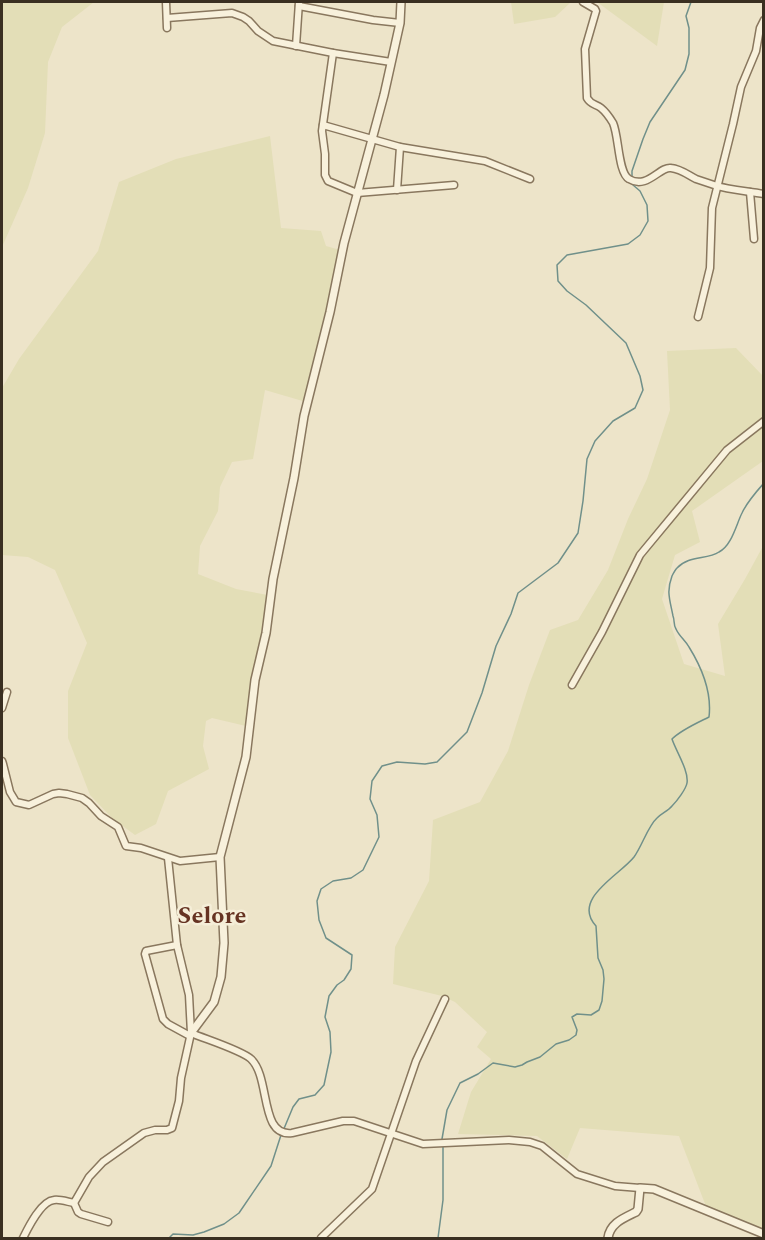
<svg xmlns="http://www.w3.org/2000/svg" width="765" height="1240" font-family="Spectral,serif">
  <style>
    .farmland { fill: #e3deb7 }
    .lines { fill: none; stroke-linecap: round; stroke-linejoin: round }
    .stream { stroke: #70908a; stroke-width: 1.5 }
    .minor-casing { stroke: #89775e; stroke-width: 9 }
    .tertiary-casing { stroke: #89775e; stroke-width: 10 }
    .minor { stroke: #f8f1dc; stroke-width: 6 }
    .tertiary { stroke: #f8f1dc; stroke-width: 7 }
    .labels { text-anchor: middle; stroke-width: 5; stroke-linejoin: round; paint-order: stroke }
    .quarter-label { font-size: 24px; font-weight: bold; fill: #632; stroke: #f5eed8 }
  </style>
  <rect width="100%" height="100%" fill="#ede4c9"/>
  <!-- farmland -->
  <g class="farmland">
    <polygon points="2,2 94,2 62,27 48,62 45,133 28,188 2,247"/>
    <polygon points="511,2 571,2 555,17 514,24"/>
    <polygon points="597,2 664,2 657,46"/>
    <polygon points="270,136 281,228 321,231 326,246 340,250 306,402 265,390 253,459 232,462 220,487 218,511 200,546 198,574 236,589 268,595 263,633 253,680 246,726 212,718 206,721 203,746 209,769 168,791 156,824 135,835 112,818 90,795 68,738 68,691 87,643 55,570 28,557 2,555 2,388 19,359 98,251 119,182 176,159"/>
    <polygon points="736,348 763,376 763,461 692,511 700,542 675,555 662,599 684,664 725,676 718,624 745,579 762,548 763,548 763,1228 707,1209 679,1136 580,1128 567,1159 537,1136 458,1134 471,1092 491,1059 477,1047 487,1032 455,1002 442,996 393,984 395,947 429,881 433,820 480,802 508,751 529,685 550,630 578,620 608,570 628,519 647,479 670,410 667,351"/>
  </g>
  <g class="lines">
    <!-- stream -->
    <g class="stream">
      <polyline points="632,178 632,171 643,139 650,122 685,70 689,54 689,28 686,16 691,2"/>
      <polyline points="283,1131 293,1107 299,1099 315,1095 324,1085 331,1052 330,1032 325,1017 329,996 337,985 344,980 351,969 352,955 326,938 319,920 317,901 321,889 333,881 351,878 363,870 379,837 377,815 370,799 372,781 382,766 397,762 425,764 437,762 467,732 482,693 496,646 511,614 518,593 558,563 578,533 583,501 587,459 595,441 613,421 635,408 643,390 640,376 626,343 586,305 567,291 558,281 557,265 567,255 628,244 640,235 648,221 647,205 640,191 633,185 633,183"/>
      <path d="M442 1139 447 1110 460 1083 478 1074 493 1063 515 1067 522 1065 527 1062 540 1057 556 1044 569 1040 576 1035 577 1030 572 1017 577 1014 591 1015 599 1010 602 1001 604 979 603 970 598 958 596 926C571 899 620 875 634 857 642 846 648 826 657 818 662 813 668 811 672 806 677 801 686 789 687 783 689 771 676 751 672 739 681 730 697 723 709 717 712 692 702 668 689 647 685 640 679 636 676 629 673 624 675 621 673 616 670 600 666 592 672 576 673 574 676 569 677 568 689 555 707 560 719 552 732 545 736 525 742 513 747 502 756 492 764 483"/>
      <polyline points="169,1238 173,1234 193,1235 204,1232 224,1224 239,1213 271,1166 281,1135"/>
      <polyline points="438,1238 443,1200 443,1144"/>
    </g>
    <!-- minor casing -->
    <g class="minor-casing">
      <g id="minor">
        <polyline points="166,2 167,28"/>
        <path d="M583 2 595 9 596 11 585 49 587 98C591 105 596 104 601 108 606 112 610 118 613 123 619 136 618 173 629 179 647 190 660 166 671 168 681 169 688 175 696 179 702 181 708 183 714 185 729 190 747 191 764 194"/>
        <polyline points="299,6 373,20 400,23"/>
        <polyline points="167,18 232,13 243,17 249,21 258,31 273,41 333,53 391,62"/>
        <polyline points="296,46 299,2"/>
        <polyline points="333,53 322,131 325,154 325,175 328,181 357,193 454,185"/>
        <polyline points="323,125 400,147 485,161 530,179"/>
        <polyline points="397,190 400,147"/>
        <polyline points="750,192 754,239"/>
        <polyline points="698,317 710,268 712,208 733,124 741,87 756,51 760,28 764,20"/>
        <polyline points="572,685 602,632 640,555 727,450 764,421"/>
        <polyline points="2,708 7,692"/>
        <polyline points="2,761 3,764 10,792 16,802 29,805 53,794 59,793 67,794 82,798 89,803 101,816 118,827 126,846 141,848 180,861 220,857"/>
        <polyline points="177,945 146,951 145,954 163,1019 168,1024 190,1036"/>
        <path d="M191 1033C205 1039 241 1050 251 1059 271 1078 259 1137 292 1133L343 1121H354L423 1144 509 1140 530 1142 542 1146 577 1174 615 1186 640 1188"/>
        <polyline points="74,1203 78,1212 81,1214 108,1222"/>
        <path d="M23 1238C28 1228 41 1201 54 1200 60 1199 68 1202 74 1203L89 1177 103 1162 144 1133 155 1130H167L172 1128 179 1101 181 1078 191 1033 189 995 177 945 168 858"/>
        <polyline points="321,1238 372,1189 416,1061 445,999"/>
      </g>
    </g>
    <!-- tertiary casing -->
    <g class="tertiary-casing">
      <g id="tertiary">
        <polyline points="191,1033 214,1002 221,977 224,943 220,857 246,757 255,680 266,633 273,579 294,478 304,416 330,312 344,243 384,95 400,23 401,2"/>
        <path d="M608 1238C610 1223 624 1218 636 1212L638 1209 640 1188 654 1189 764 1234"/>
      </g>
    </g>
    <!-- minor -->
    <use href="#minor" class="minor"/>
    <!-- tertiary -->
    <use href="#tertiary" class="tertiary"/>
  </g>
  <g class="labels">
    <!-- quarter labels -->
    <g class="quarter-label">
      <text x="212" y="923">Selore</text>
    </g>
  </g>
  <!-- border -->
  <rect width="765" height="1240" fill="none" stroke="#3a2f21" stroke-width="6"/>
</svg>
